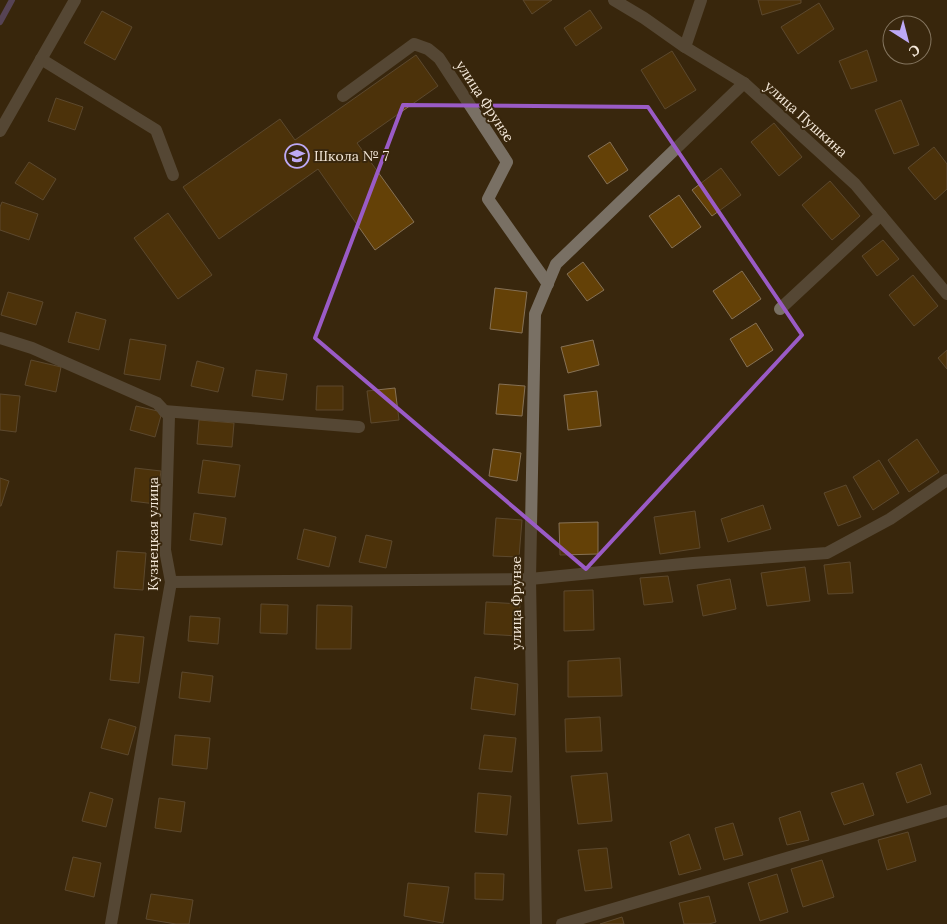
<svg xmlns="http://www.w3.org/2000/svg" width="947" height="924" font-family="Lora,serif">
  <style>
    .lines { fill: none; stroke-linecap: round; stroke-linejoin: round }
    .stream { stroke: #7a67aa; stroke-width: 6 }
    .building { fill: #644107; stroke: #867155 }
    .minor { stroke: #797064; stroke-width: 12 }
    .marked { fill: none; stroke: #9a5bc6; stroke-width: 4; stroke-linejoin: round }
    .labels { text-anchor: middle; stroke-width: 4; stroke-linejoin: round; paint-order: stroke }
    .street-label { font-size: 14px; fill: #f5e9da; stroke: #39270d }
    .poi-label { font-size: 14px; fill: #f5e9da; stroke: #39270d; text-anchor: start }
  </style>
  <rect width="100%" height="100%" fill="#39270d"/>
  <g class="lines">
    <!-- stream -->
    <polyline class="stream" points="0,22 12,0"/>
  </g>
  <!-- building -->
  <g class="building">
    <polygon points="523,0 552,0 532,14"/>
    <polygon points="758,0 801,0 801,3 762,15"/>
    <polygon points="819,3 834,29 798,54 781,27"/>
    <polygon points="590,10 602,28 576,46 564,28"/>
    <polygon points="102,11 132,27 115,60 84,43"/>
    <polygon points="867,50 877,81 851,89 839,61"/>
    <polygon points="672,51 696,90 665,109 641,70"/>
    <polygon points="416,55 438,86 357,143 414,222 375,250 318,169 219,239 183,187 280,119 295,140"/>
    <polygon points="56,98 83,107 75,130 48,121"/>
    <polygon points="901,100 919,145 894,154 875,110"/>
    <polygon points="774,123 802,157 779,176 751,142"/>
    <polygon points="610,142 628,170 607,184 588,156"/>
    <polygon points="934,147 947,164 947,189 935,200 908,168"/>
    <polygon points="29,162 56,179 43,200 15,183"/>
    <polygon points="721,168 741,195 712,216 692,190"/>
    <polygon points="830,181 860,216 832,240 802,205"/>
    <polygon points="679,195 701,227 672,248 649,216"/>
    <polygon points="2,202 38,214 29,240 0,230 0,207"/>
    <polygon points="168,213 212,275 178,299 134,238"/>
    <polygon points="883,240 899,259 877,276 862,256"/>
    <polygon points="583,262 604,290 587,301 567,274"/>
    <polygon points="742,271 761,299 732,319 713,291"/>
    <polygon points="913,275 938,306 914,326 889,295"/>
    <polygon points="495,288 527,292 522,333 490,329"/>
    <polygon points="8,292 43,302 36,325 1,315"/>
    <polygon points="76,312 106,320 99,350 68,342"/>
    <polygon points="756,323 773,350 747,367 730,339"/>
    <polygon points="130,339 166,345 160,380 124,374"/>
    <polygon points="593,340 599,365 568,373 561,347"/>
    <polygon points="947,350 947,369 938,358"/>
    <polygon points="31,360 61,367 56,392 25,385"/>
    <polygon points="197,361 224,368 218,392 191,386"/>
    <polygon points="256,370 287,374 283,400 252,396"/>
    <polygon points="499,384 525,386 522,416 496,414"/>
    <polygon points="317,386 343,386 343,410 316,410"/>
    <polygon points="395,388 399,420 371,423 367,391"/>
    <polygon points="597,391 601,426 568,430 564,395"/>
    <polygon points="0,394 20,396 16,432 0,430"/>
    <polygon points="136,406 162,412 155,437 130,430"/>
    <polygon points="199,420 234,423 232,447 197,444"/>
    <polygon points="917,439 939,472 909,492 888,460"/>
    <polygon points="493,449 521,453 517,481 489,476"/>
    <polygon points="203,460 240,465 235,497 198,493"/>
    <polygon points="879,460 899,493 873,510 853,477"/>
    <polygon points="135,468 161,471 156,504 131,501"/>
    <polygon points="0,478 9,481 1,506 0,506"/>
    <polygon points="846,485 861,517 838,526 824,493"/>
    <polygon points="763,505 771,529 728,542 721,519"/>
    <polygon points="695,511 700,548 660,554 654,517"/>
    <polygon points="194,513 226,518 222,545 190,540"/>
    <polygon points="496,518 522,520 519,557 493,556"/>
    <polygon points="598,522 598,554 560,555 559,523"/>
    <polygon points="304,529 336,537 329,567 297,559"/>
    <polygon points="366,535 392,541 386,568 359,562"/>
    <polygon points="117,551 146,553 143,590 114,588"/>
    <polygon points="850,562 853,593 828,594 824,565"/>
    <polygon points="805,567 810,601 767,606 761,573"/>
    <polygon points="668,576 673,602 644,605 640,578"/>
    <polygon points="730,579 736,609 703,616 697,585"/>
    <polygon points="593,590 594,630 564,631 564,591"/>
    <polygon points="486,602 520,604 518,636 484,634"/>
    <polygon points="261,604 288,605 287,634 260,633"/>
    <polygon points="317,605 352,606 351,649 316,649"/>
    <polygon points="190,616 220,618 218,644 188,641"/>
    <polygon points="115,634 144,637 139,683 110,680"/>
    <polygon points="620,658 622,696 568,697 568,661"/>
    <polygon points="182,672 213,676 210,702 179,698"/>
    <polygon points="475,677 518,684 515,715 471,709"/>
    <polygon points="600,717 602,751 566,752 565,719"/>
    <polygon points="109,719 136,727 128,755 101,748"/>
    <polygon points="175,735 210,738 207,769 172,765"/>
    <polygon points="484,735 516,738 512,772 479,769"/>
    <polygon points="921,764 931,794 907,803 896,773"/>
    <polygon points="607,773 612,821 578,824 571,776"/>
    <polygon points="863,783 874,815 844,825 831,793"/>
    <polygon points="90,792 113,799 106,827 82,821"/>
    <polygon points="478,793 511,796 507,835 475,832"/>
    <polygon points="159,798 185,802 181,832 155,828"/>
    <polygon points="800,811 809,840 787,845 779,818"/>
    <polygon points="733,823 743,855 724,860 715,828"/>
    <polygon points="908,832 916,861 887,870 878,840"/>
    <polygon points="689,834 701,869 679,875 670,842"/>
    <polygon points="607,848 612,888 585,891 578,850"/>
    <polygon points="73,857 101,863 94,897 65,890"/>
    <polygon points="822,860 834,897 803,907 791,869"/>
    <polygon points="475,873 504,874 503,900 475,899"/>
    <polygon points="777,874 788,912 760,921 748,883"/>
    <polygon points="408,883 449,887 443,923 404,916"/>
    <polygon points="151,894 193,900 189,924 176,924 146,919"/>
    <polygon points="709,896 716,922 709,924 684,924 679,903"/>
    <polygon points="622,917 624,924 600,924"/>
  </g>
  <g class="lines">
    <!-- minor -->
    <g class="minor">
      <polyline points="614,0 644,18 685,47 744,83 855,184 947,294"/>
      <polyline points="685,47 701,0"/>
      <polyline points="41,59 156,130 173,175"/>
      <polyline points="343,96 414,44 428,49 439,58 507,162 488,199 548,284"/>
      <polyline points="0,131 75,0"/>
      <polyline points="780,309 881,215"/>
      <polyline points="0,338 32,348 157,403 169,416 165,550 171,582 111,924"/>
      <polyline points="164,411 359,427"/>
      <polyline points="171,582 530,579 693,563 827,553 890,519 947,480"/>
      <polyline points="536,924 530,579 535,314 556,264 744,83"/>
      <polyline points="562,924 947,811"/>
    </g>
  </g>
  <!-- marked area -->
  <path d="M0 0H947V924H0ZM403 105 648 107 802 335 586 569 315 338Z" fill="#39270d" fill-opacity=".55" fill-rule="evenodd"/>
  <path class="marked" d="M403 105 648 107 802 335 586 569 315 338Z"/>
  <!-- icons -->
  <defs>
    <g id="school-ring" transform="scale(1.25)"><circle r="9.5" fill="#39270d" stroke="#bda9f5" stroke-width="1.5"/><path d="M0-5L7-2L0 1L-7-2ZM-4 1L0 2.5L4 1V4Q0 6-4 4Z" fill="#bda9f5"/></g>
  </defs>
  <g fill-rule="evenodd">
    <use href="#school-ring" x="297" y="156"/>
  </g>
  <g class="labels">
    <!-- street labels -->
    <g class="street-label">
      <text transform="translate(485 101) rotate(57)" y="5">улица Фрунзе</text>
      <text transform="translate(806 119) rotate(42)" y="5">улица Пушкина</text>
      <text transform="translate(153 534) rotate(-90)" y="5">Кузнецкая улица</text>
      <text transform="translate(516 603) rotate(-90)" y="5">улица Фрунзе</text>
    </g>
    <!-- poi labels -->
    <g class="poi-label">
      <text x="314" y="161">Школа № 7</text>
    </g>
  </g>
  <!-- north arrow -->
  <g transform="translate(907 40) rotate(144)"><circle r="24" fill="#39270d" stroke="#84755f"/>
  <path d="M0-4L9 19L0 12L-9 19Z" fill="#bda9f5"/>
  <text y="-8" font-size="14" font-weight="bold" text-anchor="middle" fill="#f5e9da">С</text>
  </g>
</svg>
